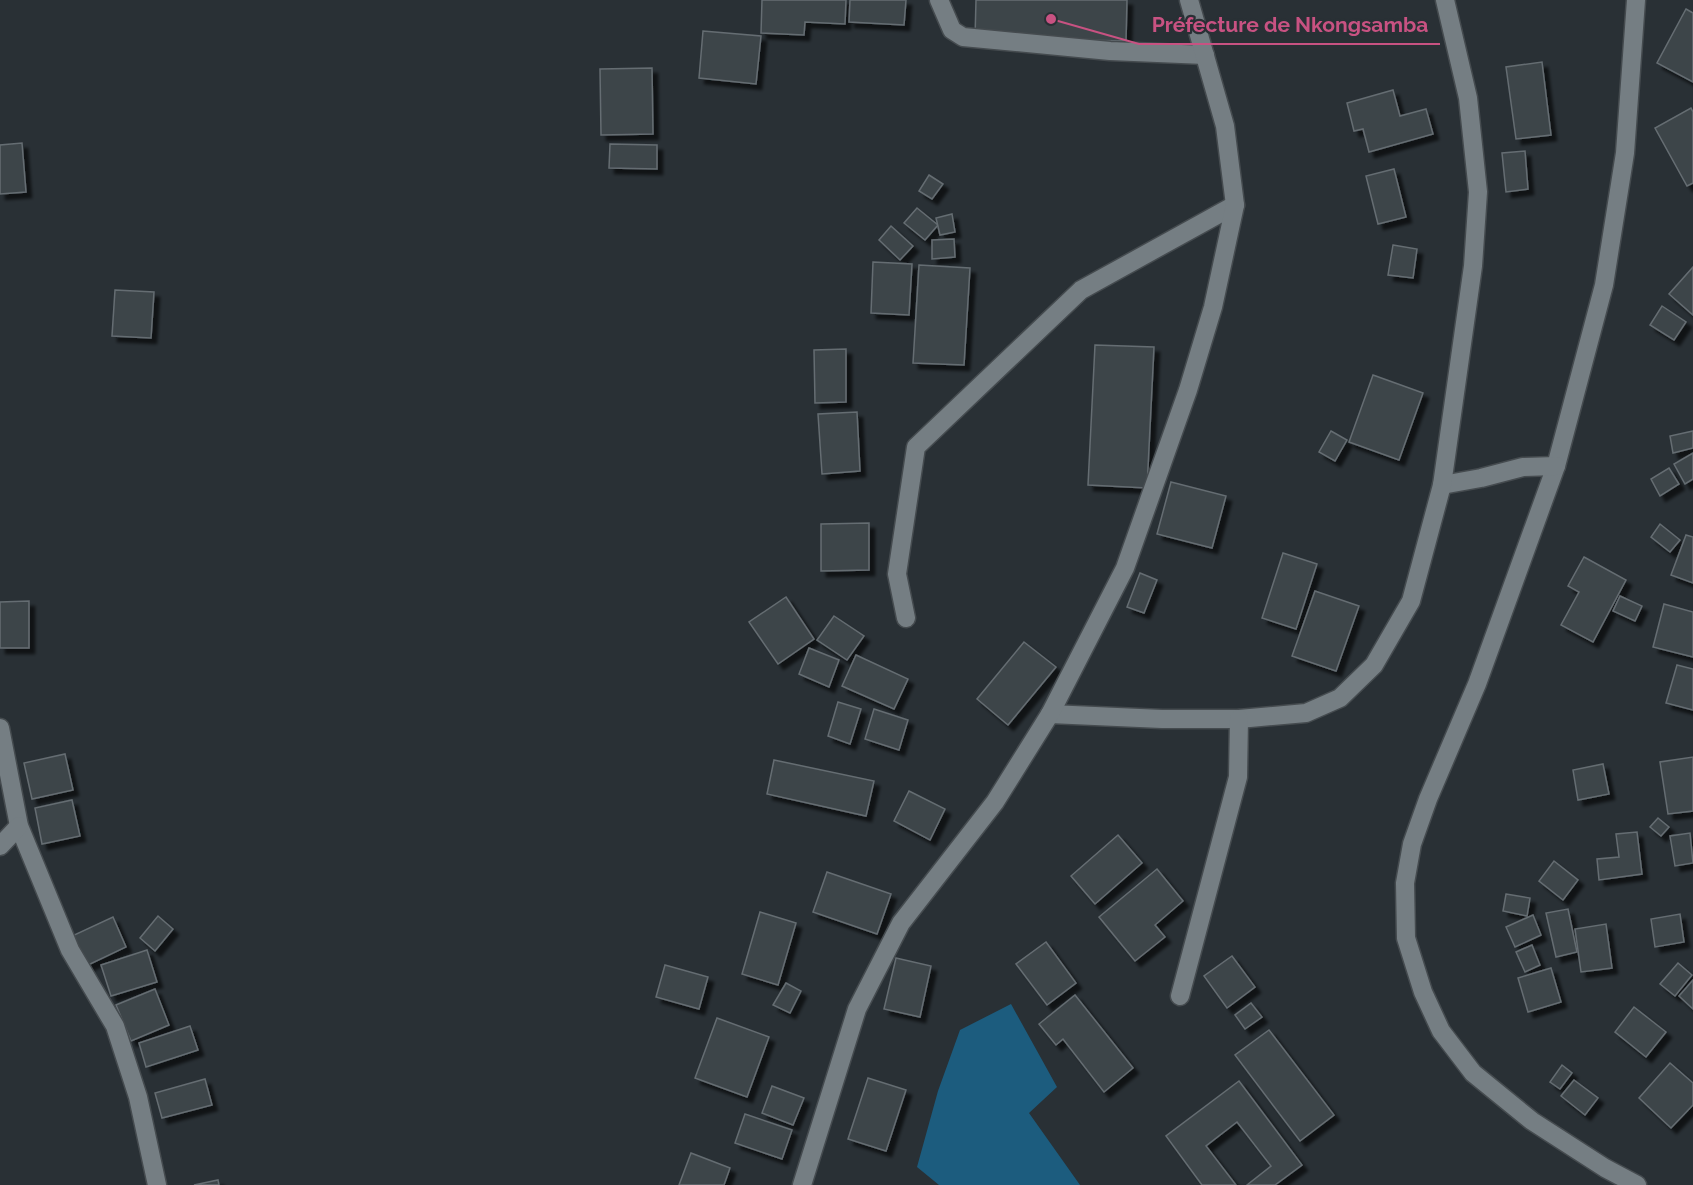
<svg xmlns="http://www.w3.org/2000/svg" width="1693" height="1185" font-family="Raleway,sans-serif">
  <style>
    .green { fill: #1c5c7e }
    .building { fill: #3e454a; stroke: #656d72; stroke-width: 1.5; filter: url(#shadow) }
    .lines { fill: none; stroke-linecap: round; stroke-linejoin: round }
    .minor-casing { stroke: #454b4f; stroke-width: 21 }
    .minor { stroke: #757e83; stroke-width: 18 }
    .leader { fill: none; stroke: #c85282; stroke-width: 2 }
    .callout-dot { fill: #c85282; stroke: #293035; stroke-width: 2 }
    .callout-label { font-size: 21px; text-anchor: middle; font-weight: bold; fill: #c85282; stroke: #293035; stroke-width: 4.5; stroke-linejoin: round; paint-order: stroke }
  </style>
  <defs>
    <filter id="shadow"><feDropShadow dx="5.5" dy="5.5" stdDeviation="1.5" flood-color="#0009"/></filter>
  </defs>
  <rect width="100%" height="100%" fill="#293035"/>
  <!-- green -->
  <polygon class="green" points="1011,1004 1057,1087 1029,1113 1080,1185 939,1185 917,1167 938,1091 960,1030"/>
  <!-- building -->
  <g class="building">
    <polygon points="762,0 846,0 845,24 805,22 804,35 761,33"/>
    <polygon points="850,0 906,0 904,25 849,22"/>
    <polygon points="976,0 1127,0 1126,41 975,38"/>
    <polygon points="1686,9 1693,13 1693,82 1657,63"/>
    <polygon points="703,31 761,36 756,84 699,78"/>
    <polygon points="1542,62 1551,135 1516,139 1506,67"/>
    <polygon points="652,68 653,134 601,135 600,69"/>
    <polygon points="1393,90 1400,116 1426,109 1433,134 1369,152 1363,129 1354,131 1347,103"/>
    <polygon points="1691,108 1693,112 1693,183 1687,186 1655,128"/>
    <polygon points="22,143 26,192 0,194 0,145"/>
    <polygon points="610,144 657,145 657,169 609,168"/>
    <polygon points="1525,151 1528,189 1506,192 1502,153"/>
    <polygon points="1394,169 1406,217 1378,224 1366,176"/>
    <polygon points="929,175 943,184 932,199 919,191"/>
    <polygon points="917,208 938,225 925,240 904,223"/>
    <polygon points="952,214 955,232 940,235 936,218"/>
    <polygon points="891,226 913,246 900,260 879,240"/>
    <polygon points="954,239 955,257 932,259 932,240"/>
    <polygon points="1393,245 1417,249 1413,278 1388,275"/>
    <polygon points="873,262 912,264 909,315 871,313"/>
    <polygon points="919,265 970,268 964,365 913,363"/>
    <polygon points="1693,267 1693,315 1669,294"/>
    <polygon points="115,290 154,292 151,338 112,336"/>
    <polygon points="1662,306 1686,322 1674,340 1650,325"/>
    <polygon points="1095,345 1154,347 1147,488 1088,485"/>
    <polygon points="846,349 846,402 815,403 814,350"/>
    <polygon points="1373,375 1423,393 1399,460 1349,442"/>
    <polygon points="857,412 860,471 822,474 818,414"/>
    <polygon points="1331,431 1347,440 1335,461 1319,452"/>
    <polygon points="1693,431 1693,448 1673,453 1670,436"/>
    <polygon points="1693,453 1693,479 1685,484 1674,464"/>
    <polygon points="1669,468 1679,484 1660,496 1651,479"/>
    <polygon points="1171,482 1226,496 1212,548 1157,534"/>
    <polygon points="869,523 869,570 821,571 821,524"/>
    <polygon points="1660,524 1680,540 1670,552 1651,537"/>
    <polygon points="1686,535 1693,537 1693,583 1671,575"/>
    <polygon points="1283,553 1317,564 1296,629 1262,618"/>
    <polygon points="1584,557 1626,580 1593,642 1561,625 1579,592 1568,586"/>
    <polygon points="1140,573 1157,580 1144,613 1127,607"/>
    <polygon points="1315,591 1359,606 1336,671 1292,656"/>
    <polygon points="1620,596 1642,606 1635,621 1613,611"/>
    <polygon points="786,597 814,639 778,664 749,622"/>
    <polygon points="29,601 29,648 0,648 0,602"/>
    <polygon points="1664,604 1693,612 1693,657 1653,647"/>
    <polygon points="834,616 864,636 847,660 817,640"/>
    <polygon points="1024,642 1056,667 1008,725 977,699"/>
    <polygon points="809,648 839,660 829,687 799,674"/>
    <polygon points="856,655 908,679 894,709 842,686"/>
    <polygon points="1677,665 1693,669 1693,710 1666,703"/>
    <polygon points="838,702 861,709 850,744 828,736"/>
    <polygon points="874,709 908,720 899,750 865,739"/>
    <polygon points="65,754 73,790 32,799 24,763"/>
    <polygon points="1693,757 1693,811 1668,814 1660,762"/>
    <polygon points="774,760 874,781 866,816 767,794"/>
    <polygon points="1603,764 1609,794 1578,800 1573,770"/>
    <polygon points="909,791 945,809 930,840 894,821"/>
    <polygon points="72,800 80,836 42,844 35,808"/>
    <polygon points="1658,818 1669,827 1661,836 1650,827"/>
    <polygon points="1637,832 1642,874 1599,880 1597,859 1619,857 1616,834"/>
    <polygon points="1690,833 1693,863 1675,866 1670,836"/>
    <polygon points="1118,835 1142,863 1095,904 1071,876"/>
    <polygon points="1554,861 1578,880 1563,900 1539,881"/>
    <polygon points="1157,869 1183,901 1155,925 1165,937 1135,961 1099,917"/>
    <polygon points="827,872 891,894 877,934 813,912"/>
    <polygon points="1506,894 1530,898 1527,916 1503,911"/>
    <polygon points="1568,909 1577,952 1556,957 1546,913"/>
    <polygon points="760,912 796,923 778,985 742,974"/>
    <polygon points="1680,914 1684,942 1655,947 1651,919"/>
    <polygon points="1533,915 1541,935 1515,947 1506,927"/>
    <polygon points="158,916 173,929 155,951 140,938"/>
    <polygon points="113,917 126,947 86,966 72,936"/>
    <polygon points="1606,924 1612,968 1581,972 1575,929"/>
    <polygon points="1046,942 1076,983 1047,1005 1016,964"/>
    <polygon points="1532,945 1540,965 1525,972 1516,952"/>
    <polygon points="147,950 157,982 111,996 101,965"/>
    <polygon points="1232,956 1255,987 1227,1008 1204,976"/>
    <polygon points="896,958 931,966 920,1017 884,1009"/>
    <polygon points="1678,963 1692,975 1675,996 1660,984"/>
    <polygon points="665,965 708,977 699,1009 656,997"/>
    <polygon points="1551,968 1561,1002 1528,1012 1518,978"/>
    <polygon points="1693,980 1693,1009 1679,996"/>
    <polygon points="786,983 801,991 790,1013 773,1005"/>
    <polygon points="155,989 169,1025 131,1041 116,1005"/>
    <polygon points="1075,995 1133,1068 1104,1092 1063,1039 1056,1045 1039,1024"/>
    <polygon points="1251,1003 1262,1017 1245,1029 1235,1015"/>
    <polygon points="1634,1007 1666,1032 1646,1057 1615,1032"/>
    <polygon points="717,1018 769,1037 747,1097 695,1078"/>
    <polygon points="190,1026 198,1050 146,1067 139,1043"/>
    <polygon points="1269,1030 1334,1115 1300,1141 1235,1055"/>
    <polygon points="1670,1063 1693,1083 1693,1105 1671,1128 1639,1098"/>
    <polygon points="1562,1065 1572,1073 1560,1089 1550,1082"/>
    <polygon points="868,1078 906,1090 886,1151 848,1139"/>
    <polygon points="205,1079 212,1105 162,1118 155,1093"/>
    <polygon points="1574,1080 1598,1098 1585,1115 1561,1096"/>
    <polygon points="1239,1081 1302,1165 1275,1185 1247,1185 1271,1166 1237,1122 1206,1146 1236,1185 1202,1185 1166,1136"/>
    <polygon points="772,1086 804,1098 793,1125 762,1113"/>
    <polygon points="745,1114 792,1130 782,1159 735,1143"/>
    <polygon points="691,1153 730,1168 724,1185 679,1185"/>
    <polygon points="218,1180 219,1185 194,1185"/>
  </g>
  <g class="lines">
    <!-- minor casing -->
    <g class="minor-casing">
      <g id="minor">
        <polyline points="939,0 952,30 963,37 1110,51 1205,55"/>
        <polyline points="1636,0 1625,153 1604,285 1556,466 1477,684 1428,799 1412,844 1405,883 1406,938 1423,992 1441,1031 1473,1073 1532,1121 1605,1168 1637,1185"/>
        <polyline points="1442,485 1481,478 1523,467 1556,466"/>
        <polyline points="906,618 897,574 916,447 1081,290 1235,205"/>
        <polyline points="1050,714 1162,719 1239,719 1306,713 1340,698 1374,665 1411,601 1442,485 1473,266 1478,192 1468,98 1445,0"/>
        <polyline points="0,728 19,826 70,950 115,1026 138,1097 157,1185"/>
        <polyline points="0,846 19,826"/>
        <polyline points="1180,996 1238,777 1239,719"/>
        <polyline points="802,1185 857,1009 901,923 995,802 1050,714 1125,568 1188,390 1213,307 1235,205 1225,126 1189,0"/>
      </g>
    </g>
    <!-- minor -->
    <use href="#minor" class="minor"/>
  </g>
  <!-- callouts -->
  <path class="leader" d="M1051 19L1139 44H1440"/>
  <circle class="callout-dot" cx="1051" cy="19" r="6"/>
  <g class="callout-label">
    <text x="1290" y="32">Préfecture de Nkongsamba</text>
  </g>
</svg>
